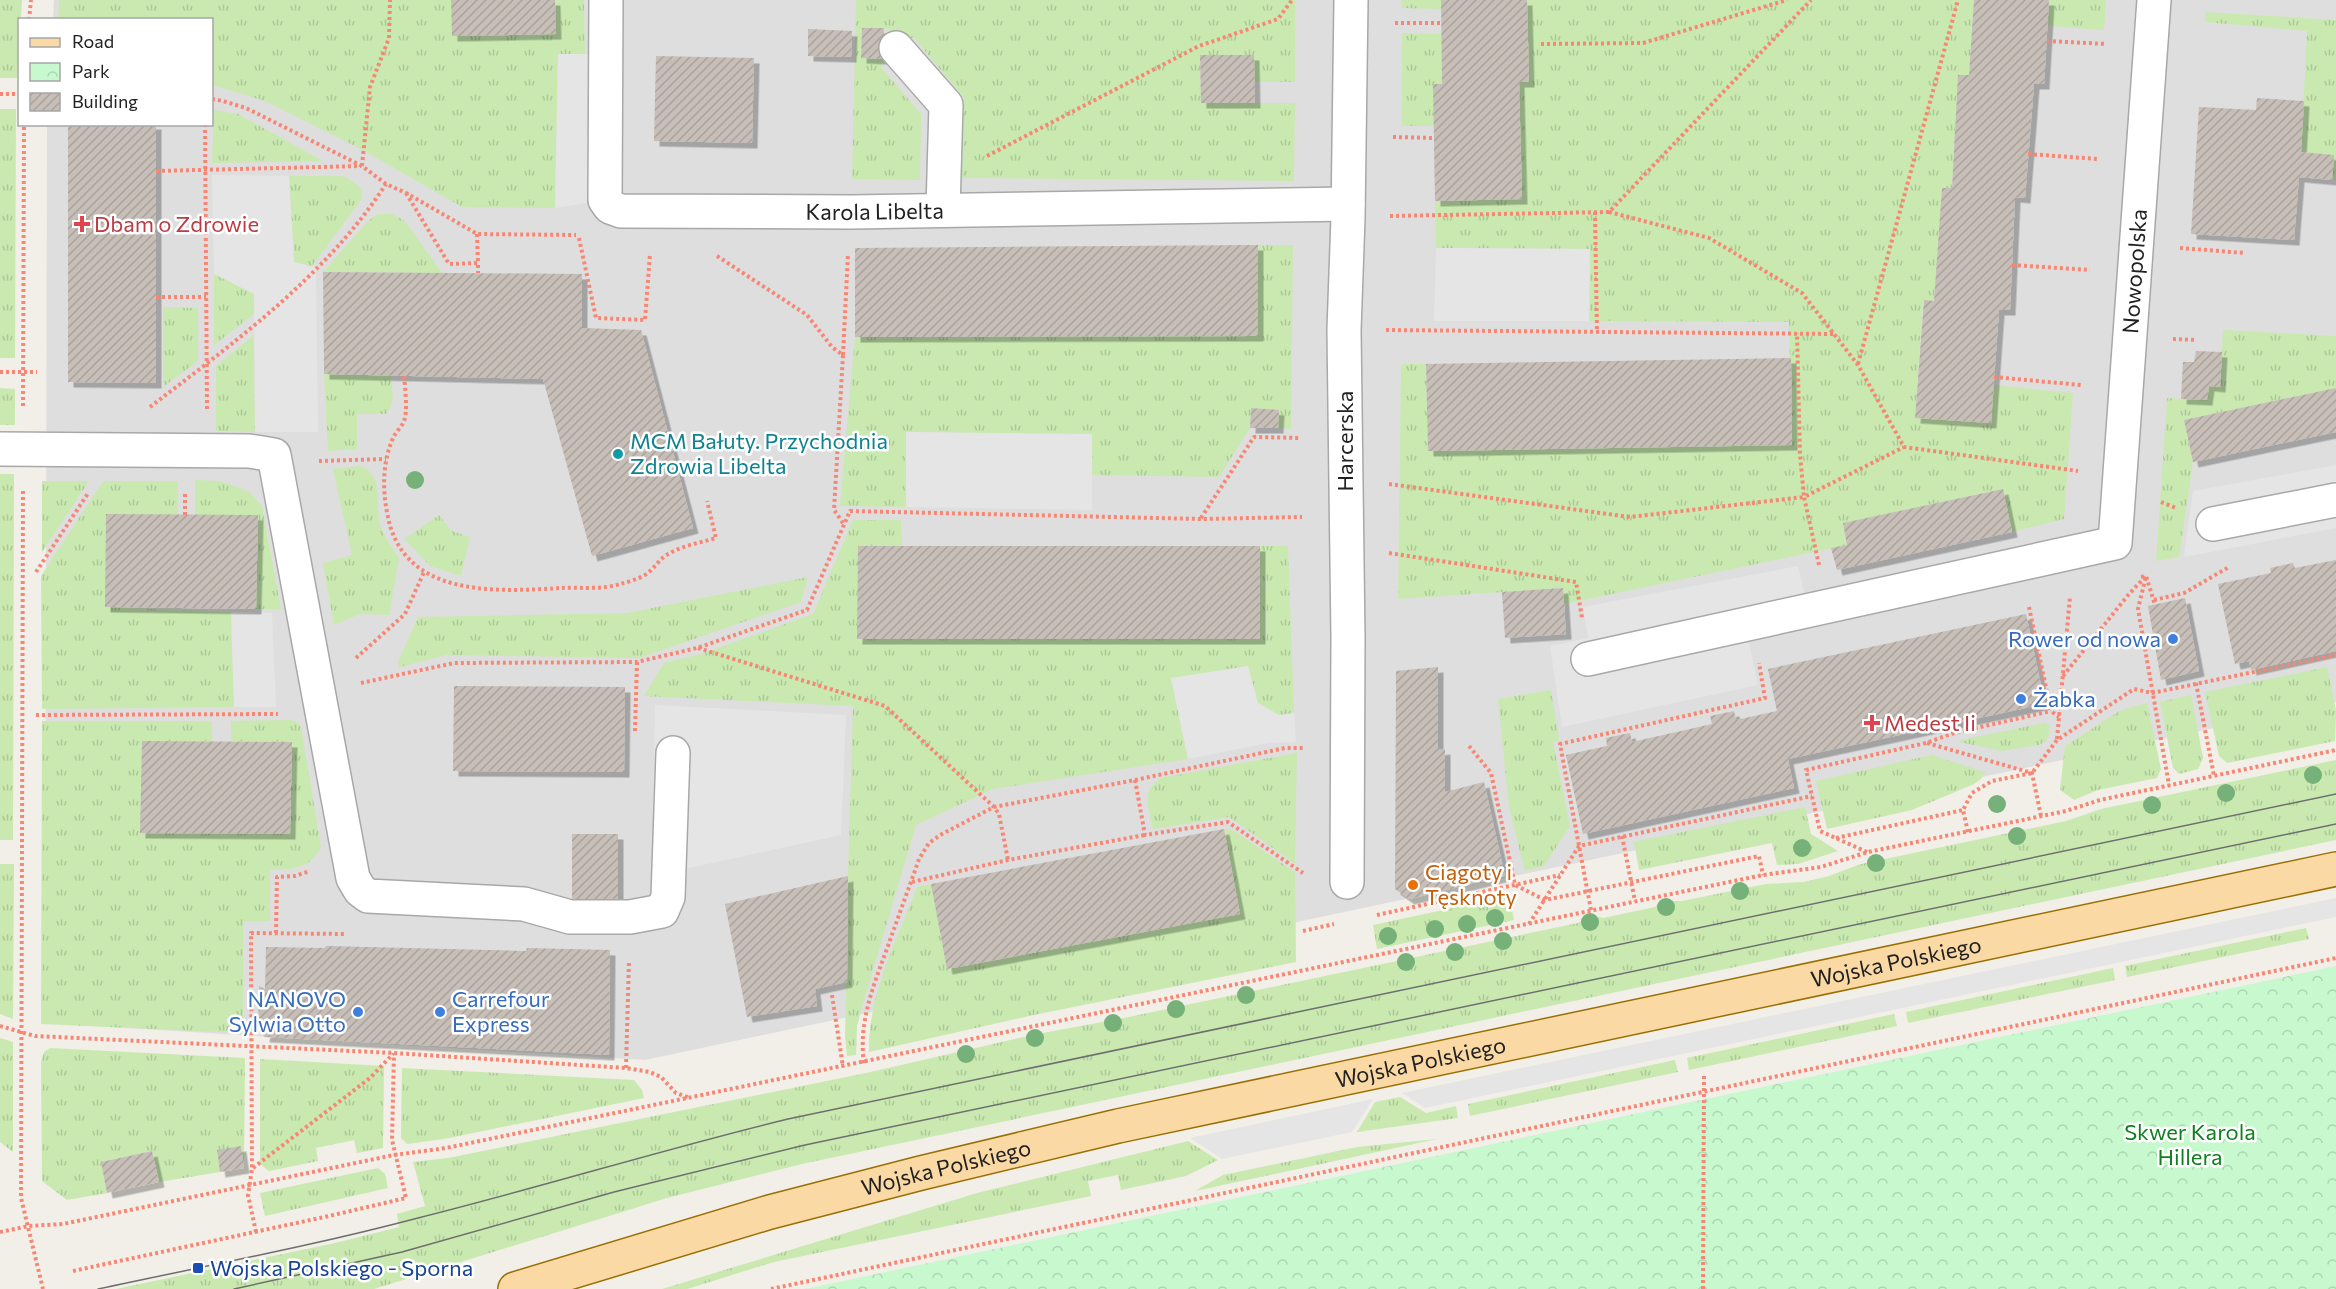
<svg xmlns="http://www.w3.org/2000/svg" width="2336" height="1289" font-family="Commissioner,sans-serif">
  <style>
    .residential { fill: #dfdede }
    .grass { fill: url(#grass-tufts) }
    .park { fill: url(#park-crowns) }
    .parking { fill: #e5e5e5 }
    .building { fill: url(#building-hatch); filter: url(#shadow) }
    .lines { fill: none; stroke-linecap: round; stroke-linejoin: round }
    .minor-casing { stroke: #a8a8a8; stroke-width: 36 }
    .major-casing { stroke: #9a7004; stroke-width: 36 }
    .path { stroke: #f78774; stroke-width: 4; stroke-dasharray: 3 3; stroke-linecap: butt }
    .minor { stroke: #fff; stroke-width: 33 }
    .major { stroke: #fad9a4; stroke-width: 33 }
    .tram { stroke: #6f6f6f; stroke-width: 1.5 }
    .tree { fill: #75b179 }
    .health-dot { fill: #e0444e; stroke: #fff; stroke-width: 2 }
    .culture-dot { fill: #0f9aa8; stroke: #fff; stroke-width: 2 }
    .shop-dot { fill: #3f7fe0; stroke: #fff; stroke-width: 2 }
    .food-dot { fill: #e8710a; stroke: #fff; stroke-width: 2 }
    .transit-dot { fill: #1a4fb4; stroke: #fff; stroke-width: 2 }
    .labels { text-anchor: middle; stroke-width: 5; stroke-linejoin: round; paint-order: stroke }
    .street-label { font-size: 22px; fill: #212121; stroke: #fff }
    .health-label { font-size: 22px; fill: #be3a42; stroke: #fff; text-anchor: start }
    .culture-label { font-size: 22px; fill: #0d838f; stroke: #fff; text-anchor: start }
    .shop-label { font-size: 22px; fill: #366cbe; stroke: #fff; text-anchor: end }
    .food-label { font-size: 22px; fill: #c56008; stroke: #fff; text-anchor: start }
    .park-label { font-size: 22px; fill: #0f7f1e; stroke: #fff }
    .transit-label { font-size: 22px; fill: #164399; stroke: #fff; text-anchor: start }
  </style>
  <defs>
    <pattern id="grass-tufts" width="24" height="20" patternUnits="userSpaceOnUse" patternTransform="scale(1.5)"><rect width="24" height="20" fill="#c9e9b0"/><path d="M3 7l-1-3M5 7V3M7 7l1-3M15 17l-1-3M17 17v-4M19 17l1-3" fill="none" stroke="#acc897"/></pattern>
    <pattern id="park-crowns" width="20" height="18" patternUnits="userSpaceOnUse" patternTransform="scale(1.5)"><rect width="20" height="18" fill="#c8f9ce"/><path d="M2 6a3 3 0 1 1 6 0M12 15a3 3 0 1 1 6 0" fill="none" stroke="#acd5b1"/></pattern>
    <pattern id="building-hatch" width="6" height="6" patternUnits="userSpaceOnUse" patternTransform="scale(1.5)"><rect width="6" height="6" fill="#c6beb7"/><path d="M-1 1l2-2M0 6l6-6M5 7l2-2" fill="none" stroke="#aaa39d"/></pattern>
    <filter id="shadow"><feDropShadow dx="5.5" dy="5.5" stdDeviation="0" flood-color="#0004"/></filter>
  </defs>
  <rect width="100%" height="100%" fill="#f1efe8"/>
  <!-- residential -->
  <polygon class="residential" points="54,0 2336,0 2336,702 645,1060 45,1023 47,125 212,124 212,20 53,19"/>
  <!-- grass -->
  <g class="grass">
    <polygon points="0,0 22,0 17,78 0,78"/>
    <polygon points="59,0 451,0 452,36 555,34 555,0 584,0 585,55 558,54 555,208 462,207 359,148 265,101 212,85 212,20 58,20"/>
    <polygon points="856,0 1295,0 1295,82 1254,82 1254,55 1200,56 1201,103 1295,103 1294,181 962,178 964,98 914,38 890,38 890,29 862,28 861,58 883,59 882,68 921,114 920,180 852,179"/>
    <polygon points="1401,0 1441,0 1441,9 1401,8"/>
    <polygon points="1527,0 1974,0 1969,75 1958,75 1952,188 1942,189 1934,301 1923,301 1915,417 1991,423 1993,385 2073,393 2064,519 2012,532 2002,489 1843,523 1847,545 1564,604 1562,588 1398,599 1401,364 1426,364 1428,451 1792,445 1789,322 1589,321 1590,249 1436,248 1435,201 1522,199 1519,82 1529,81"/>
    <polygon points="2049,0 2106,0 2104,30 2048,26"/>
    <polygon points="2206,12 2336,20 2336,180 2332,180 2334,156 2301,152 2307,31 2205,22"/>
    <polygon points="1402,33 1442,34 1442,84 1433,85 1434,126 1402,126"/>
    <polygon points="0,109 16,109 15,358 0,358"/>
    <polygon points="214,110 238,114 323,161 212,163"/>
    <polygon points="289,176 343,176 354,182 362,190 362,199 312,266 294,262"/>
    <polygon points="378,214 392,214 405,221 442,273 323,272 368,221"/>
    <polygon points="1258,245 1293,245 1291,429 1278,428 1278,410 1251,409 1250,428 1219,477 1092,475 1092,435 906,432 906,507 840,506 855,337 1258,336"/>
    <polygon points="214,274 254,293 254,314 214,345"/>
    <polygon points="163,307 198,308 198,361 163,387"/>
    <polygon points="2223,330 2336,336 2336,388 2184,420 2193,462 2179,557 2156,561 2167,398 2207,400 2209,386 2220,387"/>
    <polygon points="254,335 255,432 216,431 216,366"/>
    <path d="M324 374 391 376C392 389 396 404 386 414H357V449L328 451Z"/>
    <polygon points="0,388 15,389 15,425 0,425"/>
    <path d="M359 466C384 471 375 505 380 525 384 537 392 547 399 558L389 615 360 614 334 625 323 563 352 555 333 469Z"/>
    <polygon points="0,474 14,474 13,840 0,840"/>
    <polygon points="195,480 219,481 235,486 249,492 262,506 281,609 256,609 258,515 195,515"/>
    <polygon points="42,481 89,481 42,552"/>
    <polygon points="103,481 178,481 178,515 106,515 106,607 231,612 234,707 42,709 41,576"/>
    <polygon points="439,515 452,531 470,537 461,576 430,566 404,539"/>
    <polygon points="853,520 901,520 902,546 858,546 858,639 1260,639 1260,546 1288,546 1294,713 1279,716 1258,703 1171,678 1188,759 993,789 916,825 862,1007 857,1026 856,1055 847,1056 845,1036 848,876 853,706 644,696 664,663 701,654 813,614"/>
    <polygon points="808,577 801,602 639,658 446,655 400,667 398,662 418,617 627,613"/>
    <polygon points="2327,667 2336,711 2335,741 2227,763 2219,756 2205,692"/>
    <polygon points="1551,690 1559,740 1553,742 1570,826 1544,866 1525,871 1509,807 1498,699"/>
    <polygon points="2191,695 2203,758 2198,769 2179,774 2173,768 2160,702"/>
    <polygon points="2147,703 2161,769 2157,778 2098,790 2074,800 2060,790 2065,746 2121,710"/>
    <path d="M291 720 297 722 301 727 321 847C310 869 293 869 270 870V921H243V1033L41 1024 42 721H212V741H142L140 832 290 834 292 742 231 741V721Z"/>
    <polygon points="2044,723 2049,725 2049,733 2046,741 2039,745 2002,751 1959,742 1961,740"/>
    <path d="M1297 753 1295 864 1229 817 1153 829C1149 807 1140 793 1160 778Z"/>
    <polygon points="1932,755 1985,772 1981,779 1974,784 1912,810 1827,829 1816,781"/>
    <path d="M2336 760V840L802 1164 667 1198 374 1289H116L335 1243 399 1227 397 1214 425 1206 413 1162 448 1158 866 1073 1032 1035 1124 1018 1578 923C1586 918 1594 915 1603 918L1655 907 1661 901H1682L1766 884 1804 882 1829 876 1861 864 2066 821 2101 809Z"/>
    <polygon points="1805,807 1811,834 1838,851 1798,864 1777,865 1772,843 1639,870 1634,842"/>
    <path d="M1224 829H1231L1295 872 1296 962 1029 1016 869 1052C868 994 897 940 917 887L931 884 948 969 1239 914Z"/>
    <polygon points="0,864 14,864 13,1019 0,1014"/>
    <polygon points="1509,896 1514,920 1377,949 1373,925"/>
    <polygon points="2306,928 2309,939 2127,977 2125,966"/>
    <polygon points="2113,968 2115,980 1908,1023 1906,1012"/>
    <polygon points="1894,1014 1897,1026 1689,1070 1687,1058"/>
    <polygon points="0,1038 13,1042 13,1152 0,1142"/>
    <polygon points="50,1048 245,1058 244,1168 241,1146 220,1172 159,1182 152,1151 102,1162 107,1193 67,1200 42,1181 41,1062 44,1052"/>
    <polygon points="260,1059 384,1066 383,1148 357,1153 354,1140 316,1148 318,1161 269,1171 260,1164"/>
    <polygon points="1675,1060 1678,1072 1470,1116 1468,1104"/>
    <polygon points="402,1068 634,1080 642,1090 644,1098 444,1139 407,1144 401,1138"/>
    <polygon points="1400,1097 1426,1113 1456,1106 1458,1118 1357,1132 1375,1102"/>
    <polygon points="1437,1139 1195,1191 1223,1175 1357,1147"/>
    <polygon points="1188,1141 1218,1160 1186,1176 1121,1190 1118,1175 1088,1181 1091,1196 774,1262 687,1289 662,1289 977,1193"/>
    <polygon points="378,1168 385,1174 388,1188 265,1216 260,1193"/>
  </g>
  <!-- park -->
  <polygon class="park" points="2336,966 2336,1289 805,1289"/>
  <!-- parking -->
  <g class="parking">
    <polygon points="558,54 606,54 605,200 555,208"/>
    <polygon points="212,175 289,176 294,262 316,268 318,432 255,432 254,294 214,274"/>
    <polygon points="1436,248 1590,249 1589,321 1434,321"/>
    <polygon points="906,432 1092,434 1092,510 906,507"/>
    <polygon points="2336,465 2336,528 2184,557 2193,491"/>
    <polygon points="1798,566 1811,624 1748,638 1758,685 1562,727 1550,646 1588,638 1583,607"/>
    <polygon points="231,612 272,613 276,707 234,707"/>
    <polygon points="1248,666 1258,703 1279,715 1294,713 1296,742 1269,743 1188,759 1171,678"/>
    <polygon points="655,705 846,715 841,835 652,876"/>
    <polygon points="2336,898 2336,917 1425,1108 1402,1093"/>
    <polygon points="1373,1099 1352,1132 1222,1159 1190,1138"/>
  </g>
  <!-- building -->
  <g class="building">
    <polygon points="451,0 555,0 556,34 452,36"/>
    <polygon points="1441,0 1527,0 1529,82 1519,82 1522,199 1435,201 1433,84 1442,84"/>
    <polygon points="1974,0 2049,0 2044,84 2034,84 2025,198 2015,197 2010,310 1999,310 1991,423 1915,418 1924,300 1934,301 1942,188 1952,188 1958,75 1969,75"/>
    <polygon points="862,28 884,28 883,59 861,58"/>
    <polygon points="808,29 852,31 851,57 808,56"/>
    <polygon points="1200,55 1254,55 1255,103 1201,103"/>
    <polygon points="656,56 754,58 752,143 654,141"/>
    <polygon points="2257,98 2304,101 2301,152 2334,155 2332,180 2299,177 2294,240 2191,234 2199,107 2256,110"/>
    <polygon points="68,124 156,124 156,383 68,382"/>
    <polygon points="1258,245 1258,336 855,337 855,248"/>
    <polygon points="323,272 582,274 582,328 641,330 693,528 592,556 543,379 324,374"/>
    <polygon points="2196,351 2222,352 2220,387 2209,386 2207,400 2181,399 2183,362 2194,362"/>
    <polygon points="1791,358 1792,445 1428,451 1426,364"/>
    <polygon points="2336,388 2336,432 2193,462 2184,420"/>
    <polygon points="1251,408 1279,410 1278,428 1250,428"/>
    <polygon points="2003,489 2012,532 1837,570 1831,548 1847,545 1843,523"/>
    <polygon points="106,514 258,515 256,609 105,607"/>
    <polygon points="858,546 1260,546 1260,639 857,639"/>
    <polygon points="2336,560 2336,651 2251,670 2249,661 2235,664 2218,584 2271,573 2270,568 2293,563 2295,568"/>
    <polygon points="1563,588 1566,634 1505,638 1502,592"/>
    <polygon points="2185,598 2199,671 2161,680 2148,606"/>
    <polygon points="2026,614 2045,704 1788,759 1794,788 1583,834 1566,755 1607,746 1606,738 1630,733 1632,742 1712,724 1710,716 1734,711 1736,720 1777,711 1768,669"/>
    <polygon points="1438,667 1438,750 1445,749 1445,792 1484,782 1505,876 1409,899 1395,889 1396,671"/>
    <polygon points="454,686 625,687 624,772 453,771"/>
    <polygon points="142,741 292,742 290,834 140,833"/>
    <polygon points="1224,829 1240,914 947,969 931,884"/>
    <rect x="572" y="834" width="46" height="65"/>
    <polygon points="848,876 847,982 815,989 817,1006 747,1017 725,904"/>
    <polygon points="326,946 526,951 527,948 610,950 609,1055 264,1037 265,1031 258,1030 259,986 265,989 266,947 325,948"/>
    <polygon points="241,1146 244,1168 220,1172 217,1150"/>
    <polygon points="152,1151 159,1182 107,1193 101,1162"/>
  </g>
  <g class="lines">
    <!-- minor casing -->
    <g class="minor-casing">
      <g id="minor">
        <path id="s1" d="M606 0 605 200 610 207 621 211 851 212 1348 204"/>
        <polyline points="896,48 946,105 943,209"/>
        <polyline points="0,449 249,451 274,455 353,878 360,890 368,896 524,904 570,917 630,917 662,911 668,897 673,753"/>
        <polyline points="2213,524 2336,500"/>
        <path id="s2" d="M1588 659 2115 543 2154 0"/>
        <polyline points="1347,882 1348,638 1344,330 1348,218 1351,0"/>
      </g>
    </g>
    <!-- major casing -->
    <g class="major-casing">
      <g id="major">
        <path id="s3" d="M515 1289 770 1212 921 1173 1118 1126 2336 869"/>
      </g>
    </g>
    <!-- path -->
    <g class="path">
      <polyline points="29,20 31,0"/>
      <polyline points="1395,23 1442,23"/>
      <polyline points="2047,41 2107,44"/>
      <polyline points="1541,44 1643,43 1787,0"/>
      <polyline points="0,94 20,94"/>
      <polyline points="212,99 223,101 246,108 362,166 386,184 406,193 477,234 576,235"/>
      <polyline points="205,124 207,409"/>
      <polyline points="1393,137 1434,138"/>
      <polyline points="2028,154 2098,159"/>
      <polyline points="987,156 1199,46 1278,19 1292,0"/>
      <polyline points="362,166 370,87 389,38 390,0"/>
      <polyline points="156,171 361,166"/>
      <polyline points="406,193 449,264 478,263 478,273"/>
      <polyline points="1595,212 1597,332"/>
      <polyline points="1609,212 1709,238 1802,293 1858,365 1904,447 2078,471"/>
      <polyline points="1390,216 1609,212 1811,0"/>
      <polyline points="477,234 478,263"/>
      <polyline points="579,238 596,318 645,320 650,254"/>
      <polyline points="2180,248 2245,253"/>
      <polyline points="717,256 807,315 832,347 843,355 834,510 843,523"/>
      <polyline points="2012,265 2090,270"/>
      <polyline points="156,297 206,297"/>
      <polyline points="1386,330 1835,334"/>
      <polyline points="2173,339 2197,340"/>
      <polyline points="843,355 848,254"/>
      <polyline points="1858,364 1958,0"/>
      <polyline points="0,372 37,372"/>
      <path d="M404 376C405 387 408 411 404 421 402 426 397 431 394 436 383 459 382 487 387 512 401 598 494 592 561 588 579 587 602 590 620 584 628 582 638 579 645 575 653 570 658 561 665 556 680 546 699 543 716 538L707 501"/>
      <polyline points="1994,377 2081,385"/>
      <polyline points="23,406 24,124"/>
      <path d="M150 407C235 342 327 275 386 184"/>
      <polyline points="319,461 386,459"/>
      <polyline points="1389,484 1630,517 1804,497 1800,455 1797,333"/>
      <polyline points="23,491 21,1198 43,1289"/>
      <polyline points="2161,502 2176,508"/>
      <polyline points="185,515 185,494"/>
      <polyline points="1201,518 1254,437 1301,438"/>
      <polyline points="1389,553 1576,582 1582,618"/>
      <polyline points="1819,565 1804,497 1904,447"/>
      <polyline points="36,572 89,492"/>
      <polyline points="2141,577 2146,576 2155,605"/>
      <polyline points="2154,600 2184,593 2229,567"/>
      <polyline points="2029,607 2051,711 2059,717"/>
      <polyline points="698,648 885,706 994,807 999,814 1008,860"/>
      <polyline points="356,658 405,614 424,572"/>
      <polyline points="2063,676 2129,594 2146,576 2138,609 2169,785"/>
      <polyline points="361,683 454,663 637,662 697,648 807,610 850,511 1201,519 1302,517"/>
      <polyline points="2196,683 2214,776"/>
      <polyline points="36,715 278,714"/>
      <polyline points="635,731 637,662"/>
      <polyline points="2057,739 2070,597"/>
      <polyline points="1927,743 2032,773 2041,816"/>
      <polyline points="1469,746 1491,773 1515,885 1545,900 1759,856 1763,875"/>
      <polyline points="1135,780 1145,835 1228,822 1303,873"/>
      <polyline points="1968,832 1963,810 1972,793 1992,781 2032,773 2057,740 2134,689 2152,693 2336,655"/>
      <polyline points="1622,836 1635,901"/>
      <polyline points="1836,838 1963,810"/>
      <polyline points="1867,852 1820,831 1806,770 1926,743 1954,733 2051,711"/>
      <polyline points="912,882 1008,860 1145,835"/>
      <polyline points="1591,910 1560,744 1765,698 1759,663"/>
      <polyline points="1377,915 1560,875"/>
      <polyline points="1529,924 1579,846 1812,796"/>
      <polyline points="1303,931 1334,924"/>
      <polyline points="276,933 277,877 295,876 310,871"/>
      <polyline points="832,995 843,1067"/>
      <polyline points="0,1026 35,1036 394,1053 626,1068 650,1072 661,1077 676,1093 690,1098"/>
      <path d="M864 1063C858 1022 874 984 888 946 898 917 909 888 919 859L929 843 942 834 994 807 1135 780 1285 748H1303"/>
      <polyline points="626,1068 629,960"/>
      <polyline points="253,1168 370,1078 393,1054"/>
      <polyline points="0,1232 29,1226 63,1224 394,1155 446,1148 1763,875 1821,867 1868,852 2066,811 2100,800 2336,750"/>
      <polyline points="256,1232 248,1195 252,1169 251,933 346,934"/>
      <polyline points="73,1271 329,1216 406,1198 392,1140 394,1053"/>
      <polyline points="771,1289 2336,958"/>
      <polyline points="1703,1289 1704,1074"/>
    </g>
    <!-- minor -->
    <use href="#minor" class="minor"/>
    <!-- major -->
    <use href="#major" class="major"/>
    <!-- tram -->
    <g class="tram">
      <path d="M98 1289C205 1266 312 1246 418 1218 542 1187 664 1149 788 1119L2336 794"/>
      <polyline points="234,1289 402,1252 614,1192 805,1145 2336,824"/>
    </g>
  </g>
  <!-- trees -->
  <g class="tree">
    <circle cx="415" cy="480" r="9"/>
    <circle cx="2313" cy="775" r="9"/>
    <circle cx="2226" cy="793" r="9"/>
    <circle cx="1997" cy="804" r="9"/>
    <circle cx="2152" cy="805" r="9"/>
    <circle cx="2017" cy="836" r="9"/>
    <circle cx="1802" cy="848" r="9"/>
    <circle cx="1876" cy="863" r="9"/>
    <circle cx="1740" cy="891" r="9"/>
    <circle cx="1666" cy="907" r="9"/>
    <circle cx="1495" cy="918" r="9"/>
    <circle cx="1590" cy="922" r="9"/>
    <circle cx="1467" cy="924" r="9"/>
    <circle cx="1435" cy="929" r="9"/>
    <circle cx="1388" cy="936" r="9"/>
    <circle cx="1503" cy="941" r="9"/>
    <circle cx="1455" cy="952" r="9"/>
    <circle cx="1406" cy="962" r="9"/>
    <circle cx="1246" cy="995" r="9"/>
    <circle cx="1176" cy="1009" r="9"/>
    <circle cx="1113" cy="1023" r="9"/>
    <circle cx="1035" cy="1038" r="9"/>
    <circle cx="966" cy="1054" r="9"/>
  </g>
  <!-- markers -->
  <g class="health-dot">
    <path d="M79 215h6v6h6v6h-6v6h-6v-6h-6v-6h6z"/>
    <path d="M1869 714h6v6h6v6h-6v6h-6v-6h-6v-6h6z"/>
  </g>
  <circle class="culture-dot" cx="618" cy="454" r="6"/>
  <g class="shop-dot">
    <circle cx="2173" cy="639" r="6"/>
    <circle cx="2021" cy="699" r="6"/>
    <circle cx="358" cy="1012" r="6"/>
    <circle cx="440" cy="1012" r="6"/>
  </g>
  <circle class="food-dot" cx="1413" cy="885" r="6"/>
  <rect class="transit-dot" x="192" y="1262" width="12" height="12" rx="3"/>
  <g class="labels">
    <!-- street labels -->
    <g class="street-label">
      <text dy="8" stroke="none"><textPath href="#s1" startOffset="474">Karola Libelta</textPath></text>
      <text dy="8" stroke="none"><textPath href="#s2" startOffset="812">Nowopolska</textPath></text>
      <text transform="translate(1345 441) rotate(-90)" y="8">Harcerska</text>
      <text dy="8" stroke="none"><textPath href="#s3" startOffset="1420">Wojska Polskiego</textPath></text>
      <text dy="8" stroke="none"><textPath href="#s3" startOffset="934">Wojska Polskiego</textPath></text>
      <text dy="8" stroke="none"><textPath href="#s3" startOffset="448">Wojska Polskiego</textPath></text>
    </g>
    <!-- health labels -->
    <g class="health-label">
      <text x="94" y="232">Dbam o Zdrowie</text>
      <text x="1884" y="731">Medest Ii</text>
    </g>
    <!-- culture labels -->
    <g class="culture-label">
      <text x="630" y="449">MCM Bałuty. Przychodnia<tspan x="630" dy="25">Zdrowia Libelta</tspan></text>
    </g>
    <!-- shop labels -->
    <g class="shop-label">
      <text x="2161" y="647">Rower od nowa</text>
      <text x="2033" y="707" text-anchor="start">Żabka</text>
      <text x="346" y="1007">NANOVO<tspan x="346" dy="25">Sylwia Otto</tspan></text>
      <text x="452" y="1007" text-anchor="start">Carrefour<tspan x="452" dy="25">Express</tspan></text>
    </g>
    <!-- food labels -->
    <g class="food-label">
      <text x="1425" y="880">Ciągoty i<tspan x="1425" dy="25">Tęsknoty</tspan></text>
    </g>
    <!-- park labels -->
    <g class="park-label">
      <text x="2190" y="1140">Skwer Karola<tspan x="2190" dy="25">Hillera</tspan></text>
    </g>
    <!-- transit labels -->
    <g class="transit-label">
      <text x="210" y="1276">Wojska Polskiego - Sporna</text>
    </g>
  </g>
  <!-- legend -->
  <rect x="18" y="18" width="195" height="108" fill="#ffffff" stroke="#a6a6a6" stroke-width="1.5"/>
  <rect x="30" y="38" width="30" height="9" fill="#fad9a4" stroke="#a6a6a6" stroke-width="1.5"/>
  <text x="72" y="48" font-size="18" fill="#212121">Road</text>
  <rect x="30" y="63" width="30" height="18" fill="url(#park-crowns)" stroke="#a6a6a6" stroke-width="1.5"/>
  <text x="72" y="78" font-size="18" fill="#212121">Park</text>
  <rect x="30" y="93" width="30" height="18" fill="url(#building-hatch)" stroke="#a6a6a6" stroke-width="1.5"/>
  <text x="72" y="108" font-size="18" fill="#212121">Building</text>
</svg>
